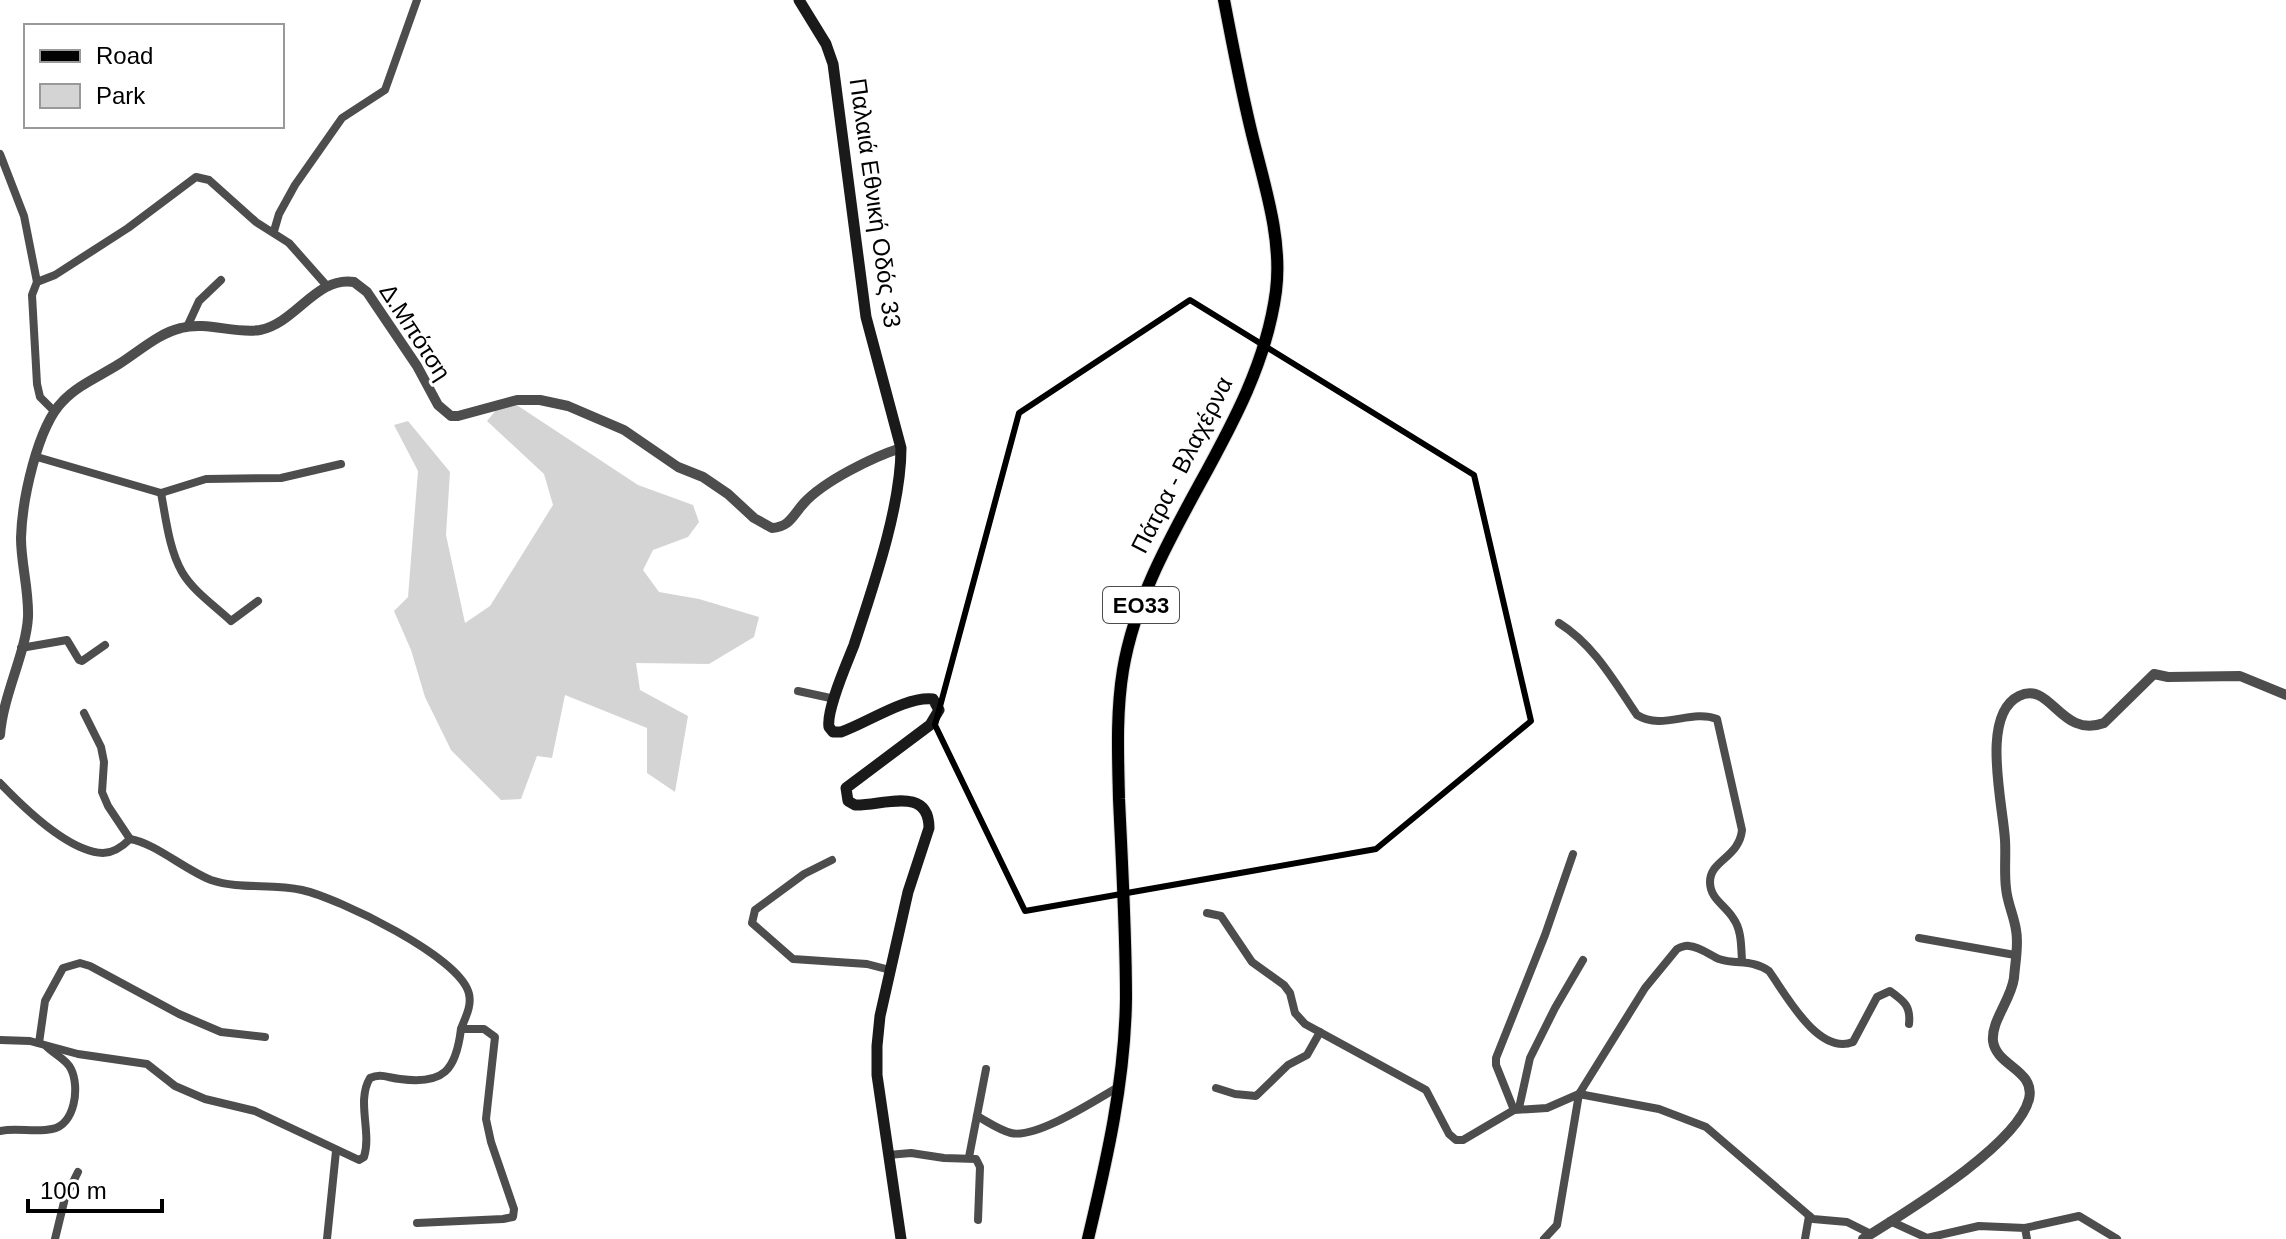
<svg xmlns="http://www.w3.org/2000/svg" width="2286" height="1239" font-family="Arial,sans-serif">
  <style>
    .green { fill: #d4d4d4 }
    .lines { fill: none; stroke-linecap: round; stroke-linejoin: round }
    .primary-casing { stroke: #dbdbdb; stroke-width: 14 }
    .minor { stroke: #4d4d4d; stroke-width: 8 }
    .tertiary { stroke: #4d4d4d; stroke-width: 10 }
    .secondary { stroke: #1a1a1a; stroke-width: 11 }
    .primary { stroke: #000; stroke-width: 12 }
    .marked { fill: none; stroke: #000; stroke-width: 6; stroke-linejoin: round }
    .labels { text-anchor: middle; stroke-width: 6; stroke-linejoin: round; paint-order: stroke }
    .shield { fill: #fff; stroke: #4c4c4c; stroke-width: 2 }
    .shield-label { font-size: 22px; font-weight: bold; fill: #000 }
    .street-label { font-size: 24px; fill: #000; stroke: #fff }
  </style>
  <rect width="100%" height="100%" fill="#fff"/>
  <!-- green -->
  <polygon class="green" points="506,398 638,485 693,505 699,522 688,537 653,550 643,570 659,592 699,599 759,617 754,637 709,664 636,663 640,690 688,716 675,792 647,773 647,728 565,695 552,758 537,756 521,799 501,800 451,750 425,697 411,650 394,611 408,597 418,471 394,425 408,421 450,472 446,535 465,623 490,606 553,505 544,474 487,421"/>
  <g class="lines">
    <!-- primary casing -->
    <g class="primary-casing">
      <path id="primary" d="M1088 1239C1107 1159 1125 1081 1126 998 1126 932 1122 865 1119 799 1118 756 1116 713 1123 670 1146 533 1258 429 1276 291 1283 236 1262 178 1250 126 1240 84 1232 42 1224 0"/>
    </g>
    <!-- minor -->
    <g class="minor">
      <polyline points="0,154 24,216 37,282"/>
      <polyline points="274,231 279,214 295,185 342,118 385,90 417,0"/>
      <polyline points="187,327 199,301 221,280"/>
      <polyline points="54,411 40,397 37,384 32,295 37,282 55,275 128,228 196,177 209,180 256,222 289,243 327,286"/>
      <polyline points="37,457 161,493 206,479 281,478 341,464"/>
      <path d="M161 493C166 519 169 549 182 572 193 591 215 606 231 621L258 601"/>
      <path d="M1559 623C1594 645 1614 681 1637 715 1663 731 1690 709 1717 719L1742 830C1739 858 1710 860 1710 882 1710 899 1725 905 1733 918 1742 930 1741 947 1742 961"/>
      <polyline points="21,648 67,640 79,660 82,661 105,645"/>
      <polyline points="798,691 835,699"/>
      <polyline points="84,713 101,747 104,762 102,792 108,806 130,839"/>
      <path d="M0 783C23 807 69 852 103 853 114 853 122 847 130 839 155 843 185 870 211 880 240 890 272 883 302 890 338 898 461 957 469 994 472 1006 465 1018 461 1029H484L495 1037 486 1119 491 1142 514 1209 513 1217 503 1219 417 1223"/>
      <polyline points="832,860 804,874 755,910 752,923 793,959 867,964 890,970"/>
      <polyline points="1207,913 1221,916 1252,962 1284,985 1290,993 1295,1013 1305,1024 1426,1090 1449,1134 1456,1140 1463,1140 1514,1110 1547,1108 1579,1094 1659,1109 1706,1127 1813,1219 1847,1222 1871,1234"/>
      <polyline points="1919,938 2015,955"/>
      <path d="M0 1040 30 1041 78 1054 147 1064 175 1086 205 1099 255 1111 359 1160 364 1157C372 1132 356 1101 370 1078 381 1073 388 1078 400 1079 444 1085 456 1070 461 1029"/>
      <polyline points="39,1043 45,1001 63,968 80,963 90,966 179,1014 221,1032 265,1037"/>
      <polyline points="1216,1088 1235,1094 1256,1096 1288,1065 1307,1055 1320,1032"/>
      <polyline points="1519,1108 1530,1058 1555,1008 1583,960"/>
      <polyline points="1514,1110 1496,1065 1496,1058 1545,935 1573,854"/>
      <path d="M977 1116C988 1122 999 1130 1011 1133 1037 1139 1097 1099 1120 1086"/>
      <path d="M0 1131C17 1127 34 1133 52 1129 75 1125 80 1087 71 1069 67 1060 54 1054 47 1047"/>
      <polyline points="888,1155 911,1153 944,1158 976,1159 980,1167 978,1220"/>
      <polyline points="969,1157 986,1069"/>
      <polyline points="1890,1221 1927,1238 1979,1226 2025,1228 2027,1239"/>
      <polyline points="2025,1228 2079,1216 2117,1239"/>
      <polyline points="55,1239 65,1198 78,1172"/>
      <polyline points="327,1239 336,1151"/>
      <path d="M1544 1239 1557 1225 1579 1094 1645 988 1677 949C1681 947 1685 945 1689 946 1700 947 1710 955 1719 959 1737 965 1752 959 1769 971 1785 993 1818 1056 1853 1042L1877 997 1890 991C1904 1001 1911 1006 1909 1024"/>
      <polyline points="1805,1239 1809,1216"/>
    </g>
    <!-- tertiary -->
    <g class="tertiary">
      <path d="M0 735C3 695 26 653 28 617 29 590 21 564 21 538 22 501 37 427 63 401 78 385 100 376 119 364 138 352 159 333 181 328 207 321 234 334 260 330 296 323 316 276 354 282L367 292 417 366 438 405 451 416H458L517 400H540L568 406 624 430 678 467 703 477 728 494 754 518 772 528C790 527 793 515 804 503 824 481 873 457 901 448"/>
      <path d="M1863 1239C1904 1213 2017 1146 2029 1099 2036 1070 1996 1066 1993 1041 1991 1021 2011 1000 2014 978 2015 963 2019 945 2016 930 2014 916 2007 902 2006 888 2004 872 2006 856 2005 840 2003 804 1980 715 2019 696 2051 680 2060 739 2104 723L2154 674 2168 677 2240 676 2286 695"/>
    </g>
    <!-- secondary -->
    <path class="secondary" d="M799 0 826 44 833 64 866 317 901 448C901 507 873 587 854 645 847 663 826 710 829 727L833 732H841C867 723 906 696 933 699L939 710 930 725 846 788 848 801 855 805C882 806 929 785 929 828L908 892 880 1016 877 1046V1075L901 1239"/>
    <!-- primary -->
    <use href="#primary" class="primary"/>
  </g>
  <!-- marked area -->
  <path class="marked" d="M1190 300 1474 475 1531 721 1376 849 1025 911 935 725 1019 413Z"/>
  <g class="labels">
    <!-- shield labels -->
    <rect class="shield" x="1103" y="587" width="76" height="36" rx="6"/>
    <g class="shield-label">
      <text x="1141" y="613">ΕΟ33</text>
    </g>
    <!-- street labels -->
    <g class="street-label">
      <text transform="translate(875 203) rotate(82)" y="8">Παλαιά Εθνική Οδός 33</text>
      <text transform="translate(415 332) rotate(57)" y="8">Δ.Μπότση</text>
      <text transform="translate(1182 465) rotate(-63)" y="8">Πάτρα - Βλαχέρνα</text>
    </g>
  </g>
  <!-- legend -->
  <rect x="24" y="24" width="260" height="104" fill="#ffffff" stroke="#999999" stroke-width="2"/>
  <rect x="40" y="50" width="40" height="12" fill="#000000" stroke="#999999" stroke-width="2"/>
  <text x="96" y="64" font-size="24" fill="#000000">Road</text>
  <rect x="40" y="84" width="40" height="24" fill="#d4d4d4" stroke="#999999" stroke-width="2"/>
  <text x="96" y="104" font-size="24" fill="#000000">Park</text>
  <!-- scale -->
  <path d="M28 1199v12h134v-12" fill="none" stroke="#000000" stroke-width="4"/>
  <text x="40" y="1199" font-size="24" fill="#000000" stroke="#ffffff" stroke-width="6" paint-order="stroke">100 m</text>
</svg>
